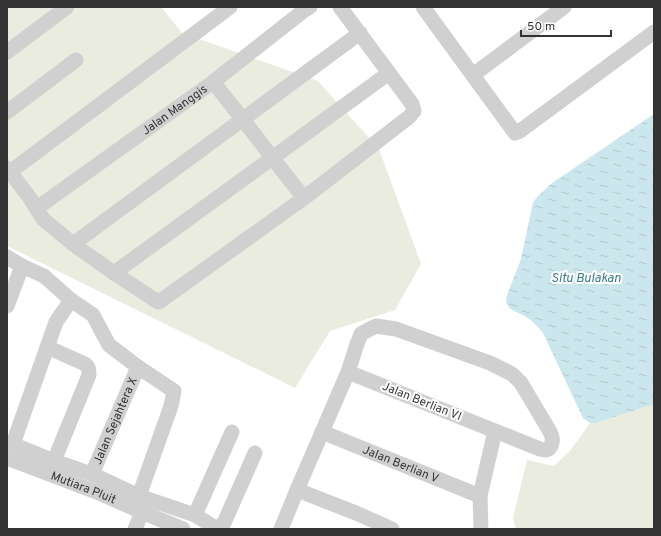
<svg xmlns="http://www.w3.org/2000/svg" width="661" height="536" font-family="Overpass,sans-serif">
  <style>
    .green { fill: #e9ecde }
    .water { fill: url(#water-ripples) }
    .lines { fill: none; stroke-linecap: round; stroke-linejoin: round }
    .minor { stroke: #d0d0d0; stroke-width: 15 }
    .labels { text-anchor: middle; stroke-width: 4; stroke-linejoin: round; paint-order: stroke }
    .street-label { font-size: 12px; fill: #333; stroke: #fff }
    .water-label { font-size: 13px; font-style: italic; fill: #387d8b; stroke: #fff }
  </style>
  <defs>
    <pattern id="water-ripples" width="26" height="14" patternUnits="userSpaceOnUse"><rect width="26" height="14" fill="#cbe7ed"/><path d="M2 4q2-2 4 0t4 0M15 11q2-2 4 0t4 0" fill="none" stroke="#afc7cc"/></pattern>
  </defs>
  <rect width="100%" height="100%" fill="#fff"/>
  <!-- green -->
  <g class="green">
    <polygon points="7,7 161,7 182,33 318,81 379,149 421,264 395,310 330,331 295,388 7,246"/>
    <polygon points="654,404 654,529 516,529 513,518 527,460 554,466 570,451 590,423 596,423"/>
  </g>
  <!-- water -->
  <path class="water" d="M654 114V404L596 423H590L583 418 543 333C538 327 533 321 526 317 517 311 506 311 506 298L521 259 533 202 538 196 552 183Z"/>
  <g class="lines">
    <!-- minor -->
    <g class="minor">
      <polyline points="423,7 515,133 520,131 654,32"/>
      <polyline points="7,52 67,7"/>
      <polyline points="473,75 564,7"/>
      <path d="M213 82C244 120 273 159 304 198"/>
      <polyline points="7,112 76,60"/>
      <polyline points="7,168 30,198 43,219 73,244 114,273 155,300 159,302 304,198 409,117 414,111 412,104 340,7"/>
      <polyline points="10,172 230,7"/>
      <path id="s1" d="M37 208 213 82 302 12 310 7"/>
      <polyline points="73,244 360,33"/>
      <polyline points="7,257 22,266"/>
      <polyline points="114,273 389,73"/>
      <polyline points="71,300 93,315 109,345 138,367 174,391 171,406 139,496"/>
      <polyline points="7,306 22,266 44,276 71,300 56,322 13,444"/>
      <path d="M47 347 85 364C89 367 89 370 89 375L54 461"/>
      <path id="s2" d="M322 432 480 496"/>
      <polyline points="7,442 54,461 92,474 139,496 195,515 214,527 219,527 224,523 255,453"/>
      <path id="s3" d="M7 458 99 493 142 512 135 529"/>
      <path id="s4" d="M92 474 138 367"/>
      <polyline points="297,490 356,513 392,529"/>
      <polyline points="142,512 183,529"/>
      <polyline points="195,515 232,432"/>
      <path d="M281 529 297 490 348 372 357 344 361 334 368 330 376 326 396 329 490 363 512 374 521 383 549 430C553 437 554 442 549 449L545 450 540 449 348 372"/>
      <polyline points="481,529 480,496 495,431"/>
    </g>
  </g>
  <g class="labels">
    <!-- street labels -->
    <g class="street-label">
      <text dy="4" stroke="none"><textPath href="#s1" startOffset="169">Jalan Manggis</textPath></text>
      <text transform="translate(422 401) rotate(22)" y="4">Jalan Berlian VI</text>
      <text dy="4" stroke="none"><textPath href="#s4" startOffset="58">Jalan Sejahtera X</textPath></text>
      <text dy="4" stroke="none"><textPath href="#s2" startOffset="85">Jalan Berlian V</textPath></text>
      <text dy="4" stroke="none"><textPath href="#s3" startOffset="82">Mutiara Pluit</textPath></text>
    </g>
    <!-- water labels -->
    <g class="water-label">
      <text x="586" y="282">Situ Bulakan</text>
    </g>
  </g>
  <!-- border -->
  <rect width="661" height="536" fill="none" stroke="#333333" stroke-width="16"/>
  <!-- scale -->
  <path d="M521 30v6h90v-6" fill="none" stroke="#333333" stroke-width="2"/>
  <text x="527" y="30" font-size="12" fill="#333333" stroke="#ffffff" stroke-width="3" paint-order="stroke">50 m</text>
</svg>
